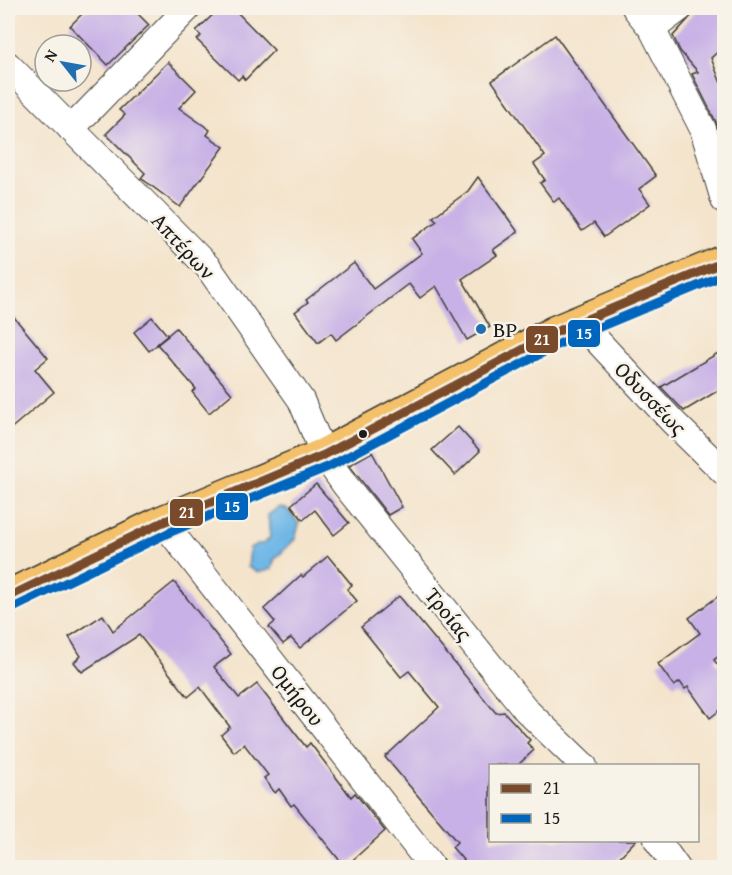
<svg xmlns="http://www.w3.org/2000/svg" width="732" height="875" font-family="'Gentium Book Plus',serif">
  <style>
    .water { fill: #6fb7e7; stroke: #466a82; stroke-width: 1.5 }
    .building { fill: #c8b1e6 }
    .lines { fill: none; stroke-linecap: round; stroke-linejoin: round }
    .minor-casing { stroke: #3c3a36; stroke-width: 28 }
    .major-casing { stroke: #3c3a36; stroke-width: 36 }
    .minor { stroke: #fff; stroke-width: 26 }
    .major { stroke: #f4c16a; stroke-width: 33 }
    .bus-1-casing { stroke: #f7f3e8; stroke-width: 14 }
    .bus-2-casing { stroke: #f7f3e8; stroke-width: 14 }
    .bus-1 { stroke: #7a4b2a; stroke-width: 9 }
    .bus-2 { stroke: #0065bd; stroke-width: 9 }
    .poi-dot { fill: #1f6fb2; stroke: #f7f3e8; stroke-width: 2 }
    .bus-dot { fill: #1c1c1c; stroke: #f7f3e8; stroke-width: 2 }
    .labels { text-anchor: middle; stroke-width: 5; stroke-linejoin: round; paint-order: stroke }
    .street-label { font-size: 22px; fill: #1c1c1c; stroke: #f7f3e8 }
    .poi-label { font-size: 22px; fill: #1c1c1c; stroke: #f7f3e8; text-anchor: start }
    .line-badge { stroke: #f7f3e8; stroke-width: 2 }
    .badge-label { font-size: 16px; text-anchor: middle; font-weight: bold; fill: #fff }
  </style>
  <rect width="100%" height="100%" fill="#f7f3e8"/>
  <filter id="ink" filterUnits="userSpaceOnUse"><feTurbulence type="fractalNoise" baseFrequency=".0167" numOctaves="2"/><feDisplacementMap in="SourceGraphic" scale="12" xChannelSelector="R" yChannelSelector="G"/><feConvolveMatrix kernelMatrix="1 2 1 2 8 2 1 2 1" color-interpolation-filters="sRGB"/></filter>
  <filter id="wash" filterUnits="userSpaceOnUse"><feTurbulence type="fractalNoise" baseFrequency=".008" numOctaves="4" result="noise"/><feDisplacementMap in="SourceGraphic" scale="24" xChannelSelector="R" yChannelSelector="G"/><feGaussianBlur stdDeviation="1.35" result="paint"/><feColorMatrix in="noise" values="0 0 0 0 0 0 0 0 0 0 0 0 0 0 0 0 0 1.4 0 .05"/><feComposite in="paint" operator="in"/></filter>
  <g filter="url(#wash)">
    <rect width="100%" height="100%" fill="#f4e4cc"/>
    <!-- water -->
    <polygon class="water" points="279,507 287,509 299,524 295,539 274,560 272,569 258,573 248,567 250,548 257,544 263,544 270,538 268,515"/>
    <g id="blocks">
      <!-- building -->
      <g class="building">
        <polygon points="88,8 132,8 149,25 108,65 70,26"/>
        <polygon points="220,8 233,8 274,50 245,80 242,76 238,80 197,40 201,36 196,31"/>
        <polygon points="695,8 724,8 724,46 711,58 724,91 724,149 716,122 692,74 698,72 680,51 673,36 693,14"/>
        <polygon points="555,35 656,176 639,189 650,204 604,237 594,223 582,231 559,198 554,202 540,183 545,180 534,164 545,156 492,81"/>
        <polygon points="168,62 196,90 179,108 210,130 207,135 224,147 180,207 141,178 145,173 106,134 125,115 119,110"/>
        <polygon points="478,177 518,232 493,250 497,255 462,279 490,327 467,340 436,286 420,298 409,284 336,340 331,333 318,343 295,312 308,302 306,300 354,263 373,289 422,253 412,239 437,221 433,217 468,191"/>
        <polygon points="8,310 48,358 35,369 54,392 8,431"/>
        <polygon points="152,317 168,336 149,351 134,332"/>
        <polygon points="176,328 232,394 209,413 192,392 196,389 157,344"/>
        <polygon points="718,353 724,364 724,387 684,411 661,387"/>
        <polygon points="458,427 480,451 455,475 432,450"/>
        <polygon points="372,452 402,507 388,515 349,465"/>
        <polygon points="316,484 349,523 334,535 315,510 303,520 291,505"/>
        <polygon points="328,556 352,585 347,589 357,601 300,648 291,638 283,644 269,627 275,622 264,609 301,575 303,577"/>
        <polygon points="174,582 231,654 214,667 239,698 257,684 306,747 310,743 351,797 355,793 385,831 345,867 294,804 291,806 279,789 275,793 264,778 268,775 244,744 234,752 221,735 230,727 200,687 188,697 139,635 82,672 74,662 81,656 69,637 103,615 113,631"/>
        <polygon points="724,592 724,652 714,660 724,673 724,707 710,718 688,687 685,689 680,682 674,686 658,664 700,633 689,618"/>
        <polygon points="399,596 496,713 504,712 530,740 527,743 534,750 518,765 490,765 490,840 636,840 610,867 469,867 452,847 457,842 385,757 439,707 409,671 401,677 361,627"/>
      </g>
    </g>
  </g>
  <g filter="url(#ink)">
    <use href="#blocks" fill-opacity="0" stroke="#3c3a36" stroke-width="1.5"/>
    <g class="lines">
      <!-- minor casing -->
      <g class="minor-casing">
        <g id="minor">
          <polyline points="635,8 652,29 703,129 724,200"/>
          <polyline points="652,29 680,8"/>
          <polyline points="8,65 208,267 301,400 324,455 345,485 527,711 584,766"/>
          <polyline points="71,129 188,8"/>
          <polyline points="579,321 672,421 724,472"/>
          <polyline points="163,522 433,868"/>
          <polyline points="657,840 677,868"/>
        </g>
      </g>
      <!-- major casing -->
      <g class="major-casing">
        <polyline id="major" points="8,597 163,522 324,455 556,332 724,262"/>
      </g>
      <!-- minor -->
      <use href="#minor" class="minor"/>
      <!-- major -->
      <use href="#major" class="major"/>
      <!-- bus-1 casing -->
      <g class="bus-1-casing">
        <polyline id="bus-1" points="8,597 163,522 324,455 556,332 724,262"/>
      </g>
      <!-- bus-2 casing -->
      <g class="bus-2-casing">
        <polyline id="bus-2" points="13,608 168,533 330,466 561,343 724,275"/>
      </g>
      <!-- bus-1 -->
      <use href="#bus-1" class="bus-1"/>
      <!-- bus-2 -->
      <use href="#bus-2" class="bus-2"/>
    </g>
  </g>
  <!-- markers -->
  <circle class="poi-dot" cx="481" cy="329" r="6"/>
  <circle class="bus-dot" cx="363" cy="434" r="5"/>
  <g class="labels">
    <!-- street labels -->
    <g class="street-label">
      <text transform="translate(184 246) rotate(47)" y="8">Απτέρων</text>
      <text transform="translate(651 398) rotate(46)" y="8">Οδυσσέως</text>
      <text transform="translate(449 614) rotate(51)" y="8">Τροίας</text>
      <text transform="translate(298 695) rotate(52)" y="8">Ομήρου</text>
    </g>
    <!-- poi labels -->
    <g class="poi-label">
      <text x="493" y="337">BP</text>
    </g>
  </g>
  <g class="line-badge">
    <rect x="567" y="319" width="34" height="29" rx="6" fill="#0065bd"/>
    <rect x="525" y="325" width="34" height="29" rx="6" fill="#7a4b2a"/>
    <rect x="215" y="492" width="34" height="29" rx="6" fill="#0065bd"/>
    <rect x="169" y="498" width="35" height="29" rx="6" fill="#7a4b2a"/>
  </g>
  <g class="badge-label">
    <text x="584" y="339">15</text>
    <text x="542" y="345">21</text>
    <text x="232" y="512">15</text>
    <text x="187" y="518">21</text>
  </g>
  <!-- margin -->
  <rect width="732" height="875" fill="none" stroke="#f7f3e8" stroke-width="30"/>
  <!-- legend -->
  <rect x="489" y="764" width="210" height="78" fill="#f7f3e8" stroke="#9f9d96" stroke-width="1.5"/>
  <rect x="501" y="784" width="30" height="9" fill="#7a4b2a" stroke="#9f9d96" stroke-width="1.5"/>
  <text x="543" y="794" font-size="18" fill="#1c1c1c">21</text>
  <rect x="501" y="814" width="30" height="9" fill="#0065bd" stroke="#9f9d96" stroke-width="1.5"/>
  <text x="543" y="824" font-size="18" fill="#1c1c1c">15</text>
  <!-- north arrow -->
  <g transform="translate(63 63) rotate(301)"><circle r="28" fill="#f7f3e8" stroke="#9f9d96" stroke-width="1.5"/>
  <path d="M0-4.5L10 22L0 15L-10 22Z" fill="#1f6fb2"/>
  <text y="-9" font-size="16" font-weight="bold" text-anchor="middle" fill="#1c1c1c">N</text>
  </g>
</svg>
